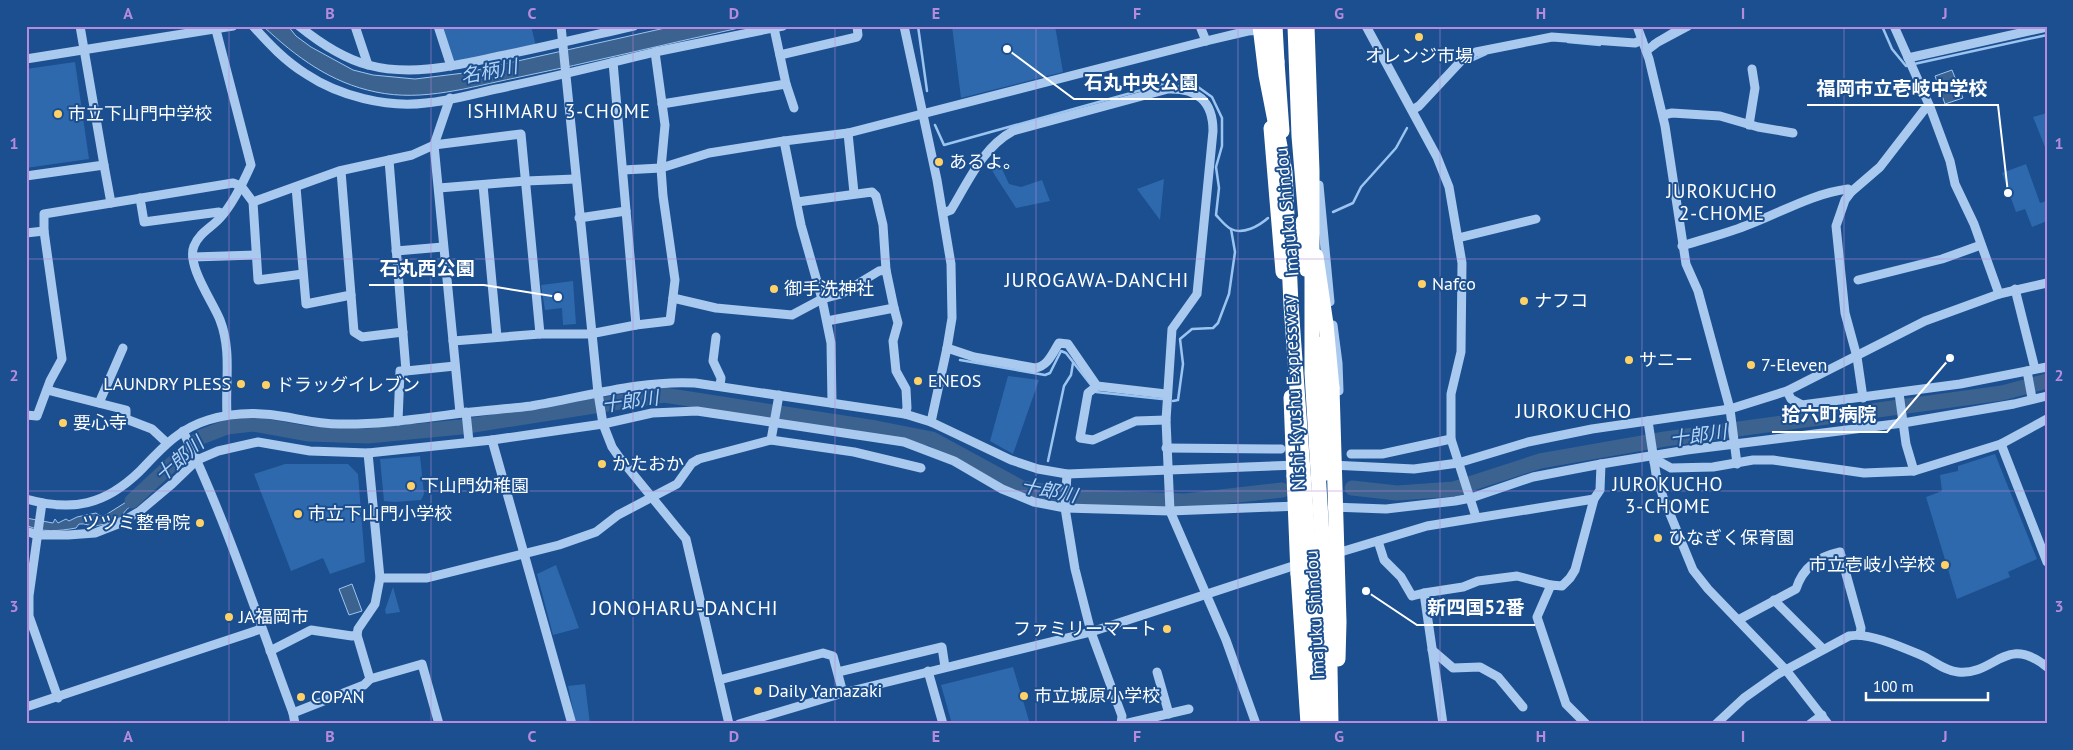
<svg xmlns="http://www.w3.org/2000/svg" width="2073" height="750" font-family="'PT Sans','Noto Sans JP',sans-serif">
  <style>
    .green { fill: #2e69ad }
    .water { fill: #3c6290; stroke: #9cc4f0 }
    .lines { fill: none; stroke-linecap: round; stroke-linejoin: round }
    .stream { stroke: #9cc4f0; stroke-width: 2.5 }
    .river { stroke: #3c6290; stroke-width: 15 }
    .minor { stroke: #a9c9ee; stroke-width: 9 }
    .highway { stroke: #fff; stroke-width: 15 }
    .highway-bridge { stroke: #fff; stroke-width: 15 }
    .grid { fill: none; stroke: #b68bdc; stroke-width: 1; stroke-opacity: 0.55 }
    .poi-dot { fill: #ffd166; stroke: #1b4f8f; stroke-width: 2 }
    .labels { text-anchor: middle; stroke-width: 4; stroke-linejoin: round; paint-order: stroke }
    .poi-label { font-size: 18px; fill: #fff; stroke: #1b4f8f; text-anchor: start }
    .street-label { font-size: 18px; fill: #fff; stroke: #1b4f8f }
    .water-label { font-size: 19px; font-style: italic; fill: #b5d3f5; stroke: #1b4f8f }
    .neighbourhood-label { font-size: 19px; letter-spacing: 1px; fill: #fff; stroke: #1b4f8f }
    .quarter-label { font-size: 20px; letter-spacing: 1px; fill: #fff; stroke: #1b4f8f }
    .leader { fill: none; stroke: #fff; stroke-width: 2 }
    .callout-dot { fill: #fff; stroke: #1b4f8f; stroke-width: 2 }
    .callout-label { font-size: 19px; text-anchor: middle; font-weight: bold; fill: #fff; stroke: #1b4f8f; stroke-width: 4; stroke-linejoin: round; paint-order: stroke }
    .neatline { fill: none; stroke: #b68bdc; stroke-width: 2 }
    .grid-label { font-size: 16px; text-anchor: middle; font-weight: bold; fill: #b68bdc }
  </style>
  <rect width="100%" height="100%" fill="#1b4f8f"/>
  <!-- green -->
  <g class="green">
    <polygon points="443,26 531,26 536,46 453,62"/>
    <polygon points="952,26 1055,26 1063,72 961,98"/>
    <polygon points="75,62 89,159 26,168 26,69"/>
    <polygon points="2047,113 2047,152 2033,117"/>
    <polygon points="997,158 1009,184 1021,187 1042,180 1050,201 1016,208 989,166"/>
    <polygon points="2026,164 2040,203 2047,201 2047,221 2032,227 2025,209 2016,212 2002,173"/>
    <polygon points="1164,179 1160,220 1137,189"/>
    <polygon points="573,281 576,324 563,325 562,308 545,310 541,285"/>
    <polygon points="1008,376 1039,380 1013,454 990,441"/>
    <polygon points="1995,454 2037,559 2008,572 2010,577 1957,599 1926,497 1942,491 1940,475 1958,471 1958,466"/>
    <polygon points="420,456 424,494 421,500 395,502 384,501 380,459"/>
    <polygon points="285,464 348,464 358,474 365,562 330,574 323,558 291,571 254,474"/>
    <polygon points="556,565 579,628 553,635 537,574"/>
    <polygon points="393,587 400,612 386,614 385,610"/>
    <polygon points="1013,667 1030,724 952,724 941,685"/>
    <polygon points="585,684 590,724 576,724 568,686"/>
  </g>
  <!-- water -->
  <g class="water">
    <path d="M263 26H288L296 36 311 47 353 70 373 75 415 79 464 73 674 26H748C670 43 593 62 515 78 470 87 423 102 376 92 331 83 296 57 263 26Z"/>
    <polygon points="1952,70 1963,98 1945,104 1935,76"/>
    <path d="M147 485C142 508 127 502 122 517 114 520 104 525 95 526 89 526 85 523 79 524L76 528C59 531 42 533 26 525V518L53 523 55 519 58 523 66 519 69 521 77 517 96 513 100 516H104L131 499Z"/>
    <polygon points="352,584 362,611 349,615 339,589"/>
  </g>
  <g class="lines">
    <!-- stream -->
    <g class="stream">
      <polyline points="918,26 927,91"/>
      <polyline points="1882,26 1892,49 1906,66 1909,65"/>
      <polyline points="1568,42 1600,45"/>
      <polyline points="1652,42 1678,26"/>
      <polyline points="1466,63 1486,54"/>
      <polyline points="1914,64 2047,35"/>
      <path d="M935 125 944 145 1163 84 1179 81 1198 87 1212 97 1222 118V146L1216 167 1219 188 1216 215C1220 219 1225 226 1231 229 1243 235 1259 226 1268 218"/>
      <polyline points="1333,212 1353,203 1361,187 1396,148 1407,128"/>
      <polyline points="960,360 1045,375 1050,373 1061,351 1066,353 1091,385"/>
      <polyline points="1096,392 1162,399"/>
      <polyline points="1173,401 1178,400 1183,364 1180,339 1192,329 1213,328 1218,323 1229,294 1235,252 1231,229"/>
      <polyline points="1048,461 1064,386 1071,375 1073,363"/>
    </g>
    <!-- river -->
    <g class="river">
      <polyline points="1352,488 1397,493 1454,489 1540,461 1665,439 2002,393 2047,381"/>
      <polyline points="132,501 201,437 227,427 253,424 309,434 368,436 461,427 664,395 876,428 932,439 1022,488 1081,497 1185,501 1282,490"/>
    </g>
    <!-- minor -->
    <g class="minor">
      <path d="M215 26 251 165C243 183 233 204 220 218 211 228 199 233 194 246 186 265 213 302 220 320 232 351 225 383 227 415"/>
      <path d="M253 26C269 44 285 61 306 74 339 96 387 108 426 103 449 101 473 94 496 89 550 78 602 65 655 52L665 125 661 168 663 196 675 280 670 321 636 325 590 334H540L453 341"/>
      <path d="M299 26C320 43 342 58 368 65 413 77 457 65 500 56 545 47 590 36 634 26"/>
      <polyline points="355,26 368,65"/>
      <polyline points="438,26 451,66"/>
      <polyline points="561,26 598,393 603,424 612,447 619,457 686,539 729,724"/>
      <polyline points="904,26 937,180 951,264 952,318 947,348 931,422"/>
      <polyline points="1200,26 1206,41"/>
      <polyline points="1366,26 1437,157 1449,187 1462,263 1461,352 1451,394 1451,439 1476,517"/>
      <polyline points="1637,26 1649,59 1665,126 1686,264 1698,291 1730,409 1737,464"/>
      <polyline points="1894,26 1930,107 1950,161 1955,184 1974,224 1999,294"/>
      <polyline points="774,28 786,84 794,108"/>
      <polyline points="1646,51 1658,42 1688,26"/>
      <polyline points="655,52 783,26"/>
      <polyline points="780,55 857,37 858,35 857,26"/>
      <polyline points="1908,58 2047,27"/>
      <polyline points="26,59 233,26"/>
      <polyline points="613,62 636,325"/>
      <polyline points="450,98 434,145 460,413"/>
      <polyline points="662,104 786,84"/>
      <polyline points="1412,110 1419,106 1461,61 1476,52 1552,37 1635,43 1642,40"/>
      <polyline points="1663,115 1672,113 1720,116 1758,127 1793,133"/>
      <polyline points="1749,125 1755,88 1752,69"/>
      <polyline points="848,133 854,193"/>
      <polyline points="784,141 801,225 822,299 831,343 832,403"/>
      <polyline points="389,160 406,371 400,371 398,421"/>
      <polyline points="104,165 111,203"/>
      <polyline points="623,170 661,168 709,153 784,141 848,133 1206,41 1248,31 1263,30"/>
      <polyline points="341,171 354,332 362,337 403,332"/>
      <polyline points="26,176 104,165 80,26"/>
      <polyline points="483,185 497,337"/>
      <polyline points="1319,185 1330,302"/>
      <polyline points="296,187 306,304 351,295"/>
      <polyline points="439,188 526,181 575,179"/>
      <polyline points="140,198 144,222 219,212 223,214"/>
      <polyline points="253,202 339,171 412,155 434,145 521,134 540,334"/>
      <polyline points="797,202 872,192 876,196 883,225 886,270 894,308"/>
      <path d="M943 213 951 210C968 182 983 147 1013 131L1168 89C1197 88 1213 101 1213 131L1197 294 1172 329 1166 420 1170 511 1226 640 1256 724"/>
      <polyline points="579,218 626,211"/>
      <polyline points="26,233 44,231 44,214 233,183 241,186 253,202 258,280 303,274"/>
      <polyline points="1458,238 1536,219"/>
      <path d="M1682 246C1700 240 1717 236 1734 230 1772 218 1808 194 1848 189L1851 192"/>
      <polyline points="396,251 443,247"/>
      <polyline points="193,257 256,255"/>
      <polyline points="1858,280 1942,259 1981,245"/>
      <polyline points="2015,289 2035,369"/>
      <polyline points="673,298 716,308 792,315 822,299 841,294 879,271 886,270"/>
      <polyline points="827,321 894,308 898,323 893,341 896,371 906,389 907,408 905,414"/>
      <polyline points="1333,325 1338,363 1339,391"/>
      <polyline points="716,337 713,361 721,378 720,386"/>
      <path d="M947 348 974 357 1035 368C1048 366 1052 354 1059 343L1068 344 1097 386 1166 394"/>
      <polyline points="406,371 455,366"/>
      <polyline points="2027,371 2032,398"/>
      <polyline points="1097,386 1088,393 1080,438 1093,440 1136,421 1166,420"/>
      <polyline points="47,390 126,410 126,419 152,429 167,443"/>
      <polyline points="1787,391 1791,399 1802,405 1960,384 2047,367"/>
      <polyline points="1899,393 1906,444 1914,471"/>
      <polyline points="1863,398 1857,357 1845,313 1836,226 1845,200 1851,192 1880,167 1924,110 1930,107"/>
      <polyline points="99,403 123,348"/>
      <polyline points="466,412 469,442"/>
      <polyline points="26,415 37,416 50,381 62,359 44,231"/>
      <polyline points="1648,421 1656,474 1663,497 1693,570 1708,589 1786,670 1828,724"/>
      <path d="M183 431C226 520 258 619 293 713L295 724"/>
      <polyline points="492,440 603,424 652,413 697,411 904,442 954,461 1002,489 1034,502 1065,508 1170,511 1299,506"/>
      <polyline points="771,440 779,395"/>
      <polyline points="2001,444 2047,562"/>
      <polyline points="1166,448 1281,449"/>
      <polyline points="368,453 380,578"/>
      <polyline points="1351,454 1382,454 1451,439"/>
      <polyline points="1654,462 1660,462 1671,468 1713,467 1753,460 1773,460 1864,473 1914,471 2001,444 2047,419"/>
      <polyline points="1331,465 1414,469 1458,463 1528,442 1592,429 1730,409 1787,391 1925,321 1999,294 2047,283"/>
      <polyline points="1067,474 1065,508 1075,569 1091,632 1122,716 1121,724"/>
      <path d="M26 499C73 512 105 505 140 471 161 449 178 429 208 420 234 412 261 412 287 417 304 420 321 424 339 424 381 425 422 418 463 413 485 410 508 409 531 406 585 397 640 380 695 383L905 414 931 422 1011 460 1038 469 1067 474 1298 465"/>
      <polyline points="42,503 29,596 29,616 58,698"/>
      <polyline points="1332,507 1386,509 1455,501 1471,498 1533,477 1601,464"/>
      <polyline points="26,531 37,535 68,535 95,533 118,524 140,511 172,484 197,460 218,451 258,442 310,451 368,453 492,440 572,724"/>
      <polyline points="1378,541 1384,560 1401,577 1412,596 1424,593"/>
      <polyline points="1334,554 1427,526 1594,499"/>
      <polyline points="1774,600 1823,649"/>
      <path d="M1738 620 1796 589C1803 567 1818 557 1840 552L1861 628 1860 635"/>
      <polyline points="1432,650 1453,668 1480,667 1498,677 1523,707"/>
      <polyline points="270,651 311,630 352,636 357,635"/>
      <polyline points="928,671 943,724"/>
      <polyline points="838,672 942,647 945,667"/>
      <polyline points="1157,672 1169,714"/>
      <polyline points="370,679 422,664 439,724"/>
      <polyline points="719,680 823,653 833,656 843,693"/>
      <polyline points="26,707 261,629"/>
      <polyline points="293,713 364,685 370,679 357,635 358,629 375,604 380,578 427,578 559,545 596,532 618,515 677,484 692,463 699,459 771,440 854,452 921,468"/>
      <polyline points="739,724 843,693 1091,632 1302,563"/>
      <polyline points="1124,724 1189,709"/>
      <polyline points="1443,724 1424,593 1463,587 1478,581 1517,576 1551,585"/>
      <polyline points="1586,724 1566,704 1537,617 1551,585 1562,586 1570,578 1575,570 1594,499 1600,490 1601,464 1687,450 1903,423 2014,404 2047,396"/>
      <path d="M1716 724 1744 698 1778 674 1849 636C1869 632 1904 648 1923 656 1934 661 1945 671 1958 672 1995 676 2005 633 2047 667"/>
      <polyline points="1810,724 1822,715"/>
    </g>
    <!-- highway -->
    <g class="highway">
      <polyline points="1295,26 1299,136 1307,232"/>
      <polyline points="1277,62 1282,131"/>
      <polyline points="1271,128 1283,272"/>
      <polyline points="1303,222 1306,269"/>
      <polyline points="1316,256 1326,324 1332,388"/>
      <polyline points="1318,344 1326,473"/>
      <polyline points="1291,397 1294,476"/>
      <polyline points="1298,574 1308,724"/>
      <polyline points="1315,637 1318,724"/>
    </g>
    <!-- highway-bridge -->
    <g class="highway-bridge">
      <polyline points="1260,26 1266,75 1285,172 1291,305 1315,637"/>
      <polyline points="1275,26 1277,62"/>
      <polyline points="1307,26 1312,171 1312,373 1330,667 1331,724"/>
      <polyline points="1332,388 1339,622 1338,659"/>
      <polyline points="1294,476 1298,574"/>
    </g>
  </g>
  <!-- grid -->
  <path class="grid" d="M229 26V724M431 26V724M633 26V724M835 26V724M1036 26V724M1238 26V724M1440 26V724M1642 26V724M1844 26V724M26 259H2047M26 491H2047"/>
  <!-- markers -->
  <g class="poi-dot">
    <circle cx="1419" cy="37" r="5"/>
    <circle cx="58" cy="114" r="5"/>
    <circle cx="939" cy="162" r="5"/>
    <circle cx="1422" cy="284" r="5"/>
    <circle cx="774" cy="289" r="5"/>
    <circle cx="1524" cy="301" r="5"/>
    <circle cx="1629" cy="360" r="5"/>
    <circle cx="1751" cy="365" r="5"/>
    <circle cx="918" cy="381" r="5"/>
    <circle cx="241" cy="384" r="5"/>
    <circle cx="266" cy="385" r="5"/>
    <circle cx="63" cy="423" r="5"/>
    <circle cx="602" cy="464" r="5"/>
    <circle cx="411" cy="486" r="5"/>
    <circle cx="298" cy="514" r="5"/>
    <circle cx="200" cy="523" r="5"/>
    <circle cx="1658" cy="538" r="5"/>
    <circle cx="1945" cy="565" r="5"/>
    <circle cx="229" cy="617" r="5"/>
    <circle cx="1167" cy="629" r="5"/>
    <circle cx="758" cy="691" r="5"/>
    <circle cx="1024" cy="696" r="5"/>
    <circle cx="301" cy="697" r="5"/>
  </g>
  <g class="labels">
    <!-- poi labels -->
    <g class="poi-label">
      <text x="1419" y="62" text-anchor="middle">オレンジ市場</text>
      <text x="68" y="120">市立下山門中学校</text>
      <text x="949" y="168">あるよ。</text>
      <text x="1432" y="290">Nafco</text>
      <text x="784" y="295">御手洗神社</text>
      <text x="1534" y="307">ナフコ</text>
      <text x="1639" y="366">サニー</text>
      <text x="1761" y="371">7-Eleven</text>
      <text x="928" y="387">ENEOS</text>
      <text x="231" y="390" text-anchor="end">LAUNDRY PLESS</text>
      <text x="276" y="391">ドラッグイレブン</text>
      <text x="73" y="429">要心寺</text>
      <text x="612" y="470">かたおか</text>
      <text x="421" y="492">下山門幼稚園</text>
      <text x="308" y="520">市立下山門小学校</text>
      <text x="190" y="529" text-anchor="end">ツツミ整骨院</text>
      <text x="1668" y="544">ひなぎく保育園</text>
      <text x="1935" y="571" text-anchor="end">市立壱岐小学校</text>
      <text x="239" y="623">JA福岡市</text>
      <text x="1157" y="635" text-anchor="end">ファミリーマート</text>
      <text x="768" y="697">Daily Yamazaki</text>
      <text x="1034" y="702">市立城原小学校</text>
      <text x="311" y="703">COPAN</text>
    </g>
    <!-- street labels -->
    <g class="street-label">
      <text transform="translate(1287 212) rotate(-95)" y="6">Imajuku Shindou</text>
      <text transform="translate(1294 393) rotate(-93)" y="6">Nishi-Kyushu Expressway</text>
      <text transform="translate(1315 615) rotate(-93)" y="6">Imajuku Shindou</text>
    </g>
    <!-- water labels -->
    <g class="water-label">
      <text transform="translate(489 71) rotate(-11)" y="7">名柄川</text>
      <text transform="translate(630 401) rotate(-8)" y="7">十郎川</text>
      <text transform="translate(1698 435) rotate(-8)" y="7">十郎川</text>
      <text transform="translate(179 459) rotate(-41)" y="7">十郎川</text>
      <text transform="translate(1049 490) rotate(11)" y="7">十郎川</text>
    </g>
    <!-- neighbourhood labels -->
    <g class="neighbourhood-label">
      <text x="559" y="118">ISHIMARU 3-CHOME</text>
      <text x="1722" y="198">JUROKUCHO<tspan x="1722" dy="22">2-CHOME</tspan></text>
      <text x="1668" y="491">JUROKUCHO<tspan x="1668" dy="22">3-CHOME</tspan></text>
    </g>
    <!-- quarter labels -->
    <g class="quarter-label">
      <text x="1097" y="287">JUROGAWA-DANCHI</text>
      <text x="1574" y="418">JUROKUCHO</text>
      <text x="685" y="615">JONOHARU-DANCHI</text>
    </g>
  </g>
  <!-- callouts -->
  <path class="leader" d="M1007 49L1074 99H1208M2008 193L1998 105H1807M558 297L484 285H369M1950 358L1887 432H1772M1366 591L1417 625H1535"/>
  <g class="callout-dot">
    <circle cx="1007" cy="49" r="5"/>
    <circle cx="2008" cy="193" r="5"/>
    <circle cx="558" cy="297" r="5"/>
    <circle cx="1950" cy="358" r="5"/>
    <circle cx="1366" cy="591" r="5"/>
  </g>
  <g class="callout-label">
    <text x="1141" y="89">石丸中央公園</text>
    <text x="1902" y="95">福岡市立壱岐中学校</text>
    <text x="427" y="275">石丸西公園</text>
    <text x="1829" y="421">拾六町病院</text>
    <text x="1476" y="614">新四国52番</text>
  </g>
  <!-- border -->
  <rect width="2073" height="750" fill="none" stroke="#1b4f8f" stroke-width="55"/>
  <!-- scale -->
  <path d="M1866 692v8h122v-8" fill="none" stroke="#ffffff" stroke-width="2.5"/>
  <text x="1873" y="692" font-size="15" fill="#ffffff" stroke="#1b4f8f" stroke-width="4" paint-order="stroke">100 m</text>
  <rect x="28" y="28" width="2018" height="694" class="neatline"/>
  <g class="grid-label">
    <text x="128" y="19">A</text>
    <text x="330" y="19">B</text>
    <text x="532" y="19">C</text>
    <text x="734" y="19">D</text>
    <text x="936" y="19">E</text>
    <text x="1137" y="19">F</text>
    <text x="1339" y="19">G</text>
    <text x="1541" y="19">H</text>
    <text x="1743" y="19">I</text>
    <text x="1945" y="19">J</text>
    <text x="14" y="149">1</text>
    <text x="2059" y="149">1</text>
    <text x="14" y="381">2</text>
    <text x="2059" y="381">2</text>
    <text x="14" y="612">3</text>
    <text x="2059" y="612">3</text>
    <text x="128" y="742">A</text>
    <text x="330" y="742">B</text>
    <text x="532" y="742">C</text>
    <text x="734" y="742">D</text>
    <text x="936" y="742">E</text>
    <text x="1137" y="742">F</text>
    <text x="1339" y="742">G</text>
    <text x="1541" y="742">H</text>
    <text x="1743" y="742">I</text>
    <text x="1945" y="742">J</text>
  </g>
</svg>
